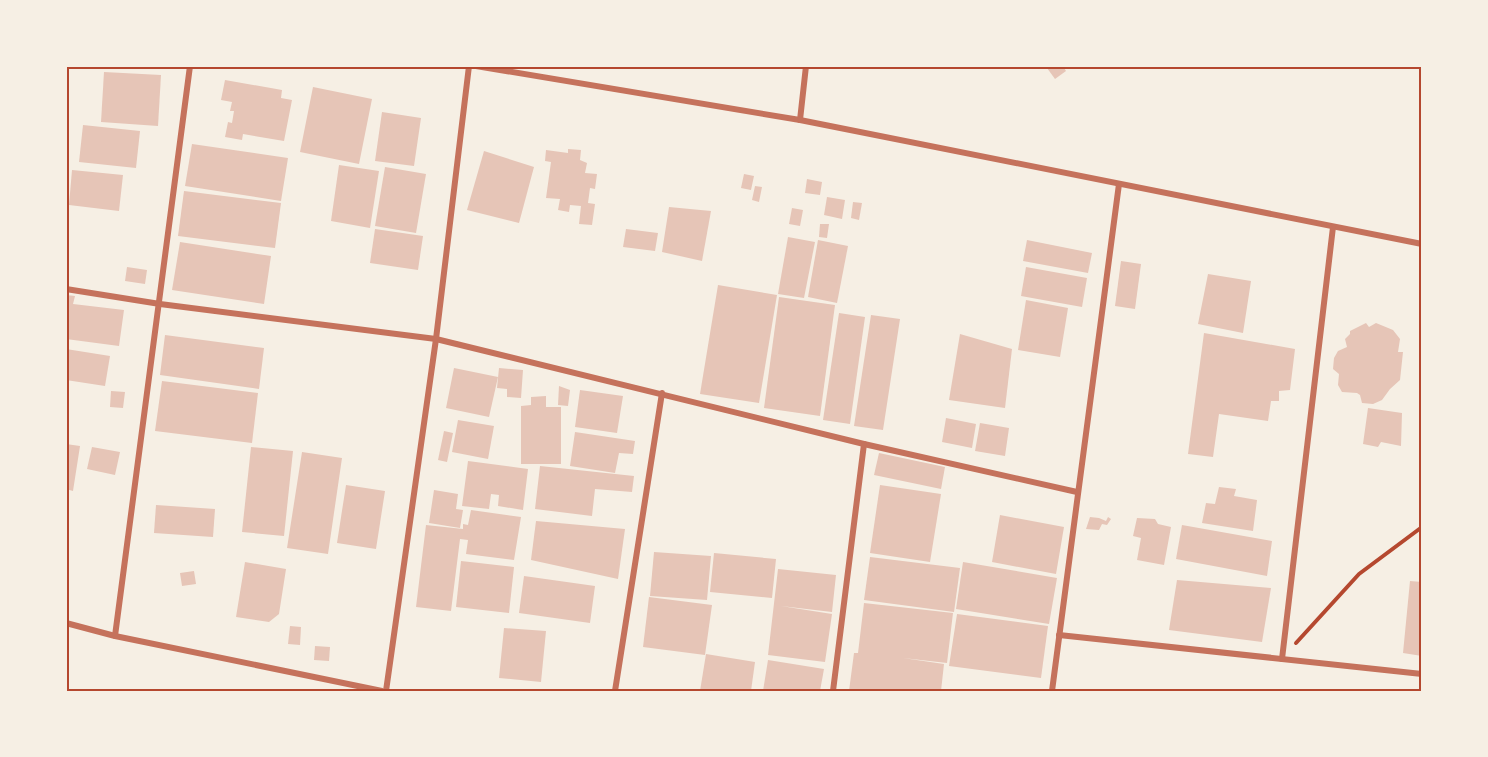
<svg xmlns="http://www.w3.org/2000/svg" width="1488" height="757" font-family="'Playfair Display',serif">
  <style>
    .building { fill: #e6c5b7 }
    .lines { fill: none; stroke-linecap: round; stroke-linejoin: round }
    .path { stroke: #b5482f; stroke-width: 4 }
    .minor { stroke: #c5725c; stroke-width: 6 }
    .neatline { fill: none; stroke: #b5482f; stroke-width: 2 }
  </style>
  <rect width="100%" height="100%" fill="#f6efe4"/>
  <!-- building -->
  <g class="building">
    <polygon points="1050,66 1063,66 1066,71 1055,79 1047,68"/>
    <polygon points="104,72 161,75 158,126 101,122"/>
    <polygon points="225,80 282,90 281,98 292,100 284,141 243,134 242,140 225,137 228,122 232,123 234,111 230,111 232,102 221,100"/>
    <polygon points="313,87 372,99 359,164 300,152"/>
    <polygon points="382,112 421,118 414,166 375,161"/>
    <polygon points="83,125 140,131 136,168 79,162"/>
    <polygon points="192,144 288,158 281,201 185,186"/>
    <polygon points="568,149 581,150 580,160 587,163 585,173 597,174 595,189 590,188 588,203 595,204 592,225 579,224 581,206 570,205 569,212 558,210 560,199 546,198 551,162 545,161 546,150 568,153"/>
    <polygon points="484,151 534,167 519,223 467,210"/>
    <polygon points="339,165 379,171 370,228 331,221"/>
    <polygon points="385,167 426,174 416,233 375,226"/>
    <polygon points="72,170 123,175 119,211 69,205"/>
    <polygon points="744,174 754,176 751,190 741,188"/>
    <polygon points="807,179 822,182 820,195 805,193"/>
    <polygon points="755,186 762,187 759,202 752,200"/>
    <polygon points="184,191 281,203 275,248 178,236"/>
    <polygon points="827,197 845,200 842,219 824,215"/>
    <polygon points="853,202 862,203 859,220 851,218"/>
    <polygon points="669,207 711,211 702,261 662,252"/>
    <polygon points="792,208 803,210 800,226 789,224"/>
    <polygon points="820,224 829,224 827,238 819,237"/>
    <polygon points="375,229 423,236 418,270 370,263"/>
    <polygon points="626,229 658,233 655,251 623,247"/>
    <polygon points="788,237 815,242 804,298 778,294"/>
    <polygon points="818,240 848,246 837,303 808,297"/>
    <polygon points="1027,240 1092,253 1088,273 1023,261"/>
    <polygon points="180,242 271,256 264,304 172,290"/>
    <polygon points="1121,261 1141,264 1135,309 1115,306"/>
    <polygon points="127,267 147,270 145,284 125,281"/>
    <polygon points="1026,267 1087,278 1082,307 1021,296"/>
    <polygon points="1208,274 1251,281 1243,333 1198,324"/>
    <polygon points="718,285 777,295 759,403 700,394"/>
    <polygon points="66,295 75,296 73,304 124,310 119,346 66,339"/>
    <polygon points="779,297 835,305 820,416 764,408"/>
    <polygon points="1026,300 1068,308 1060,357 1018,350"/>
    <polygon points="839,313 865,317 850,424 823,420"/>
    <polygon points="871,315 900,319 883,430 854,426"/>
    <polygon points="1366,323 1369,327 1376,323 1393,330 1400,339 1398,352 1403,352 1400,380 1390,389 1382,400 1373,404 1362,403 1360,395 1357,393 1342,392 1338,385 1339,374 1333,369 1334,358 1338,351 1347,347 1345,339 1350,334 1350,331"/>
    <polygon points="1204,333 1295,349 1290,390 1279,391 1279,401 1271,401 1268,421 1219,414 1213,457 1188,454"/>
    <polygon points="960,334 1012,349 1005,408 949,400"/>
    <polygon points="165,335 264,348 259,389 160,375"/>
    <polygon points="66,349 110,356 105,386 66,380"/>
    <polygon points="454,368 498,377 489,417 446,408"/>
    <polygon points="499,368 523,370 521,398 507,397 507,389 497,388"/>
    <polygon points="162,381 258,393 252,443 155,431"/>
    <polygon points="559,386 570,390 568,406 558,405"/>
    <polygon points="580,390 623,396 617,433 575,427"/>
    <polygon points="111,391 125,392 123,408 110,407"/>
    <polygon points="546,396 546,407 561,407 561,464 521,464 521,406 531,405 531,397"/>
    <polygon points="1368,408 1402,413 1401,446 1381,442 1378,447 1363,444"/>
    <polygon points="946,418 976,424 972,448 942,442"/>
    <polygon points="458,420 494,426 488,459 452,452"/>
    <polygon points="980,423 1009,428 1005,456 975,451"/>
    <polygon points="444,431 453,433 447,462 438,460"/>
    <polygon points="575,432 635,441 633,454 619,453 615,473 570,466"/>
    <polygon points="66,444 80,446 73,491 66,489"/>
    <polygon points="92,447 120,452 115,475 87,469"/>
    <polygon points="251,447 293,451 284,536 242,532"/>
    <polygon points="302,452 342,458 328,554 287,548"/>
    <polygon points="879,453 945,467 941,489 874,475"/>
    <polygon points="468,461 528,469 523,510 498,506 499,495 491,494 489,509 462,506"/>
    <polygon points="540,466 634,476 632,492 595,489 592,516 535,509"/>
    <polygon points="346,485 385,491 376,549 337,543"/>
    <polygon points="880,485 941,494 930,562 870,553"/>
    <polygon points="1219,487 1236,489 1234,496 1257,500 1253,531 1202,523 1206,503 1215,504"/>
    <polygon points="434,490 458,494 456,509 463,510 460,528 429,523"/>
    <polygon points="156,505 215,509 213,537 154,533"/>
    <polygon points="471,510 521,517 514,560 466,554 468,540 460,539 451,611 416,607 426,525 463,529 463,524 468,525"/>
    <polygon points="1000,515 1064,527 1056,574 992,562"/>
    <polygon points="1090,517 1099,518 1106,521 1108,517 1111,519 1107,525 1102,524 1099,530 1086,529"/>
    <polygon points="1137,518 1155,519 1158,524 1171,527 1164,565 1137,560 1141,538 1133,536"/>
    <polygon points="536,521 625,529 618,579 531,560"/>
    <polygon points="1182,525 1272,541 1267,576 1176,559"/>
    <polygon points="654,552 711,556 707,600 650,596"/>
    <polygon points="714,553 776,559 772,598 710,592"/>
    <polygon points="870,557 960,568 954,612 864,600"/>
    <polygon points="461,561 514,567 509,613 456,607"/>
    <polygon points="245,562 286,569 279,614 269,622 236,617"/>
    <polygon points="963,562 1057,578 1049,624 956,609"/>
    <polygon points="778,569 836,575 832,612 781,606 832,614 825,662 768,655"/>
    <polygon points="194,571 196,584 182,586 180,573"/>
    <polygon points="524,576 595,586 590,623 519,613"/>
    <polygon points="1177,580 1271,588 1262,642 1169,630"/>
    <polygon points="1410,581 1422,582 1422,656 1403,653"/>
    <polygon points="649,597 712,605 705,655 643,647"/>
    <polygon points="864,603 953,613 947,663 903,658 944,664 941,691 849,691 854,653 858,653"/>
    <polygon points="957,614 1048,626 1041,678 949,666"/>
    <polygon points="290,626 301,627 300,645 288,644"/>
    <polygon points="504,628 546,631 541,682 499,678"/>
    <polygon points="315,646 330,647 329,661 314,660"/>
    <polygon points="706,654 755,662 751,691 700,691"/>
    <polygon points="768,660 824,669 820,691 763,691"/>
  </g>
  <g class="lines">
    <!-- path -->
    <polyline class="path" points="1296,643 1359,574 1422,527"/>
    <!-- minor -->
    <g class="minor">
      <polyline points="476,66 800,120 1422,244"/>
      <polyline points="800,120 806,66"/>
      <polyline points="66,289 160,304 436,339 864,444 1077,492"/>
      <polyline points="66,623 115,636 382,691"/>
      <polyline points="1059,635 1422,674"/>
      <polyline points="115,636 190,66"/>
      <polyline points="1282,659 1333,227"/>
      <polyline points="386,691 436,339 469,66"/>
      <polyline points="615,691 662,393"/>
      <polyline points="833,691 864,444"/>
      <polyline points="1052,691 1119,184"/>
    </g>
  </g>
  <!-- border -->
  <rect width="1488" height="757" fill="none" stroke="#f6efe4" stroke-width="135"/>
  <rect x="68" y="68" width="1352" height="622" class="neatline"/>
</svg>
